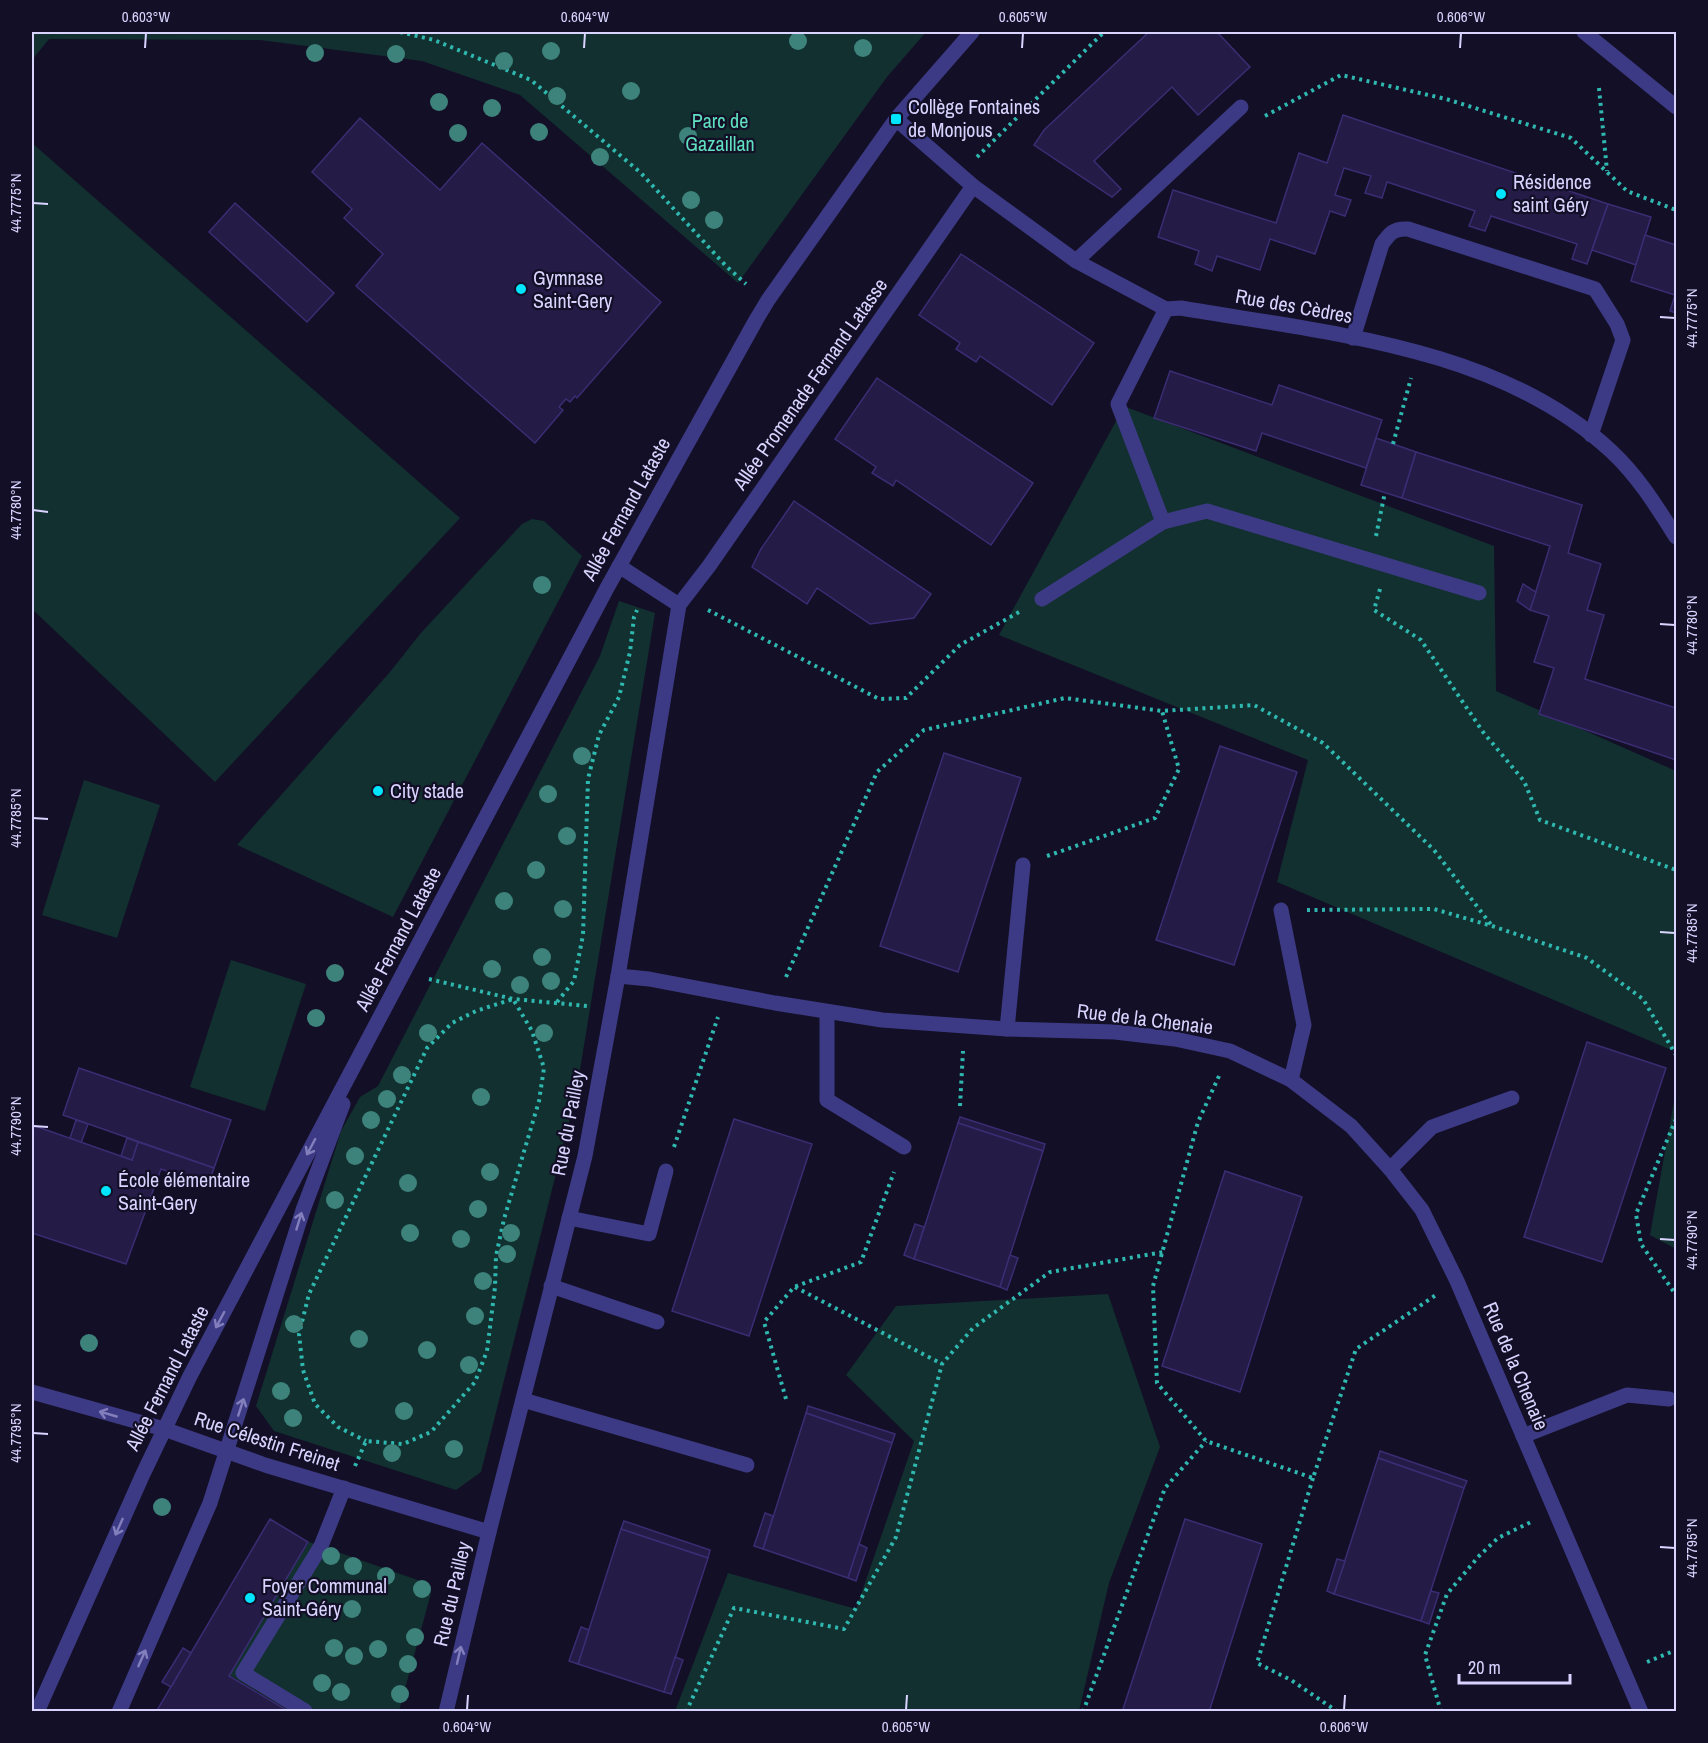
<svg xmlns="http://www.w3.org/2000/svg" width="1708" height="1743" font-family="'Archivo Narrow',sans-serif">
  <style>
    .green { fill: #12302f }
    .building { fill: #241b47; stroke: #3b2d73; stroke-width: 1.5 }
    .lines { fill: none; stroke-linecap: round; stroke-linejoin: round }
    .path { stroke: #2fb8b0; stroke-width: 4; stroke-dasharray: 3 4.5; stroke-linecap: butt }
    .service { stroke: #3d3a85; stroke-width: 15 }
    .minor { stroke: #3d3a85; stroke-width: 15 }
    .tertiary { stroke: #3d3a85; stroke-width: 15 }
    .tree { fill: #3d827b }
    .oneway { stroke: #837fbc }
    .ticks { fill: none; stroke: #d9d4ff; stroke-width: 2 }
    .poi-dot { fill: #00e5ff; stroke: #130f26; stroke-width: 2 }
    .labels { text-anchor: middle; stroke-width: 4.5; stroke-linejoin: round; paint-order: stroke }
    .poi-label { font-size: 20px; fill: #d9d4ff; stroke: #130f26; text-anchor: start }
    .park-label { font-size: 20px; fill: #5fe0c0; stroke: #130f26 }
    .street-label { font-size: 20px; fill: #d9d4ff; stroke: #130f26 }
    .neatline { fill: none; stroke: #d9d4ff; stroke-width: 2 }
    .ticks-label { font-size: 15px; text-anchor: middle; fill: #d9d4ff }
  </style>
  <rect width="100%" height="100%" fill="#130f26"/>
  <!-- green -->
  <g class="green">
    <polygon points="32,32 926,32 887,77 738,283 520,95 422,61 260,40 49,39 32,60"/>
    <polygon points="32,143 460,518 215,782 32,609"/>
    <polygon points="1118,404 1494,546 1496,691 1676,771 1676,1052 1277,882 1308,760 999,635 1121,412"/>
    <polygon points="532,519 544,521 582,556 393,917 237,845 390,672 420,634 522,524"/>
    <polygon points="619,601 655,613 576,1094 481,1472 456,1490 274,1431 256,1406 341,1131 360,1097 378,1086 600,656"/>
    <polygon points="84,780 160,805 117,938 42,915"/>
    <polygon points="231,960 306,984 265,1111 190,1087"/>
    <polygon points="1676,1090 1676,1249 1650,1235"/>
    <polygon points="1108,1294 1160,1447 1109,1583 1079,1711 675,1711 728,1573 856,1609 914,1441 846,1375 896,1306"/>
    <polygon points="309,1542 429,1584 431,1593 399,1711 290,1711 228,1674"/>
  </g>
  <!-- building -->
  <g class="building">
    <polygon points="1149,32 1217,32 1250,67 1198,115 1172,87 1094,161 1121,189 1112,197 1034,145 1044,130"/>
    <polygon points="1343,115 1608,204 1587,264 1572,259 1577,244 1491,216 1485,231 1469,226 1475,211 1387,182 1382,198 1365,193 1371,176 1344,168 1335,195 1351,200 1345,216 1330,211 1315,254 1270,239 1260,270 1217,256 1212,271 1195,264 1199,251 1158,237 1173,190 1276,223 1299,153 1327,163"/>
    <polygon points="360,118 440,190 482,143 661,302 577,398 575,396 570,402 566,399 559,407 563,410 535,443 356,286 383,254 344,218 352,209 312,172"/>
    <polygon points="235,203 334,293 307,322 209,232"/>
    <polygon points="1608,204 1651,217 1636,265 1592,250"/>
    <polygon points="1645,235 1676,245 1676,313 1670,311 1675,295 1631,281"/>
    <polygon points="961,254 1094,343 1052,405 980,356 976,362 956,349 960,343 919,315"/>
    <polygon points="1170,371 1272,405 1279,385 1382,420 1366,468 1262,433 1256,451 1154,418"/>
    <polygon points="877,378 1033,483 991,545 896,480 893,486 872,473 876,467 835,439"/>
    <polygon points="1376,438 1416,452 1402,498 1361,485"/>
    <polygon points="1416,452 1582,505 1568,553 1601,564 1587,610 1604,615 1585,679 1676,708 1676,760 1539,714 1554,668 1534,662 1549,616 1530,610 1550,546 1402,498"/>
    <polygon points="794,501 931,594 914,618 870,624 817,588 807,604 752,567 761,549"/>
    <polygon points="1523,584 1536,592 1530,610 1517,601"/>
    <polygon points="1220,746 1297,772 1234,965 1156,940"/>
    <polygon points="944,753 1021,778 958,972 880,946"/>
    <polygon points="1587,1042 1666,1068 1602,1262 1524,1237"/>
    <polygon points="79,1068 231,1120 214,1168 63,1115"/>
    <polygon points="960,1117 1045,1144 1043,1151 958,1123"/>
    <polygon points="734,1119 812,1144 749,1336 672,1311"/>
    <polygon points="76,1120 88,1124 81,1143 70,1138"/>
    <polygon points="958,1123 1043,1151 1000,1287 914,1259"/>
    <polygon points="32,1125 132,1160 138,1142 214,1168 208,1185 161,1169 126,1264 32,1233"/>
    <polygon points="127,1138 138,1142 132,1160 121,1156"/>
    <polygon points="1225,1171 1302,1197 1240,1392 1162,1366"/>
    <polygon points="915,1224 924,1227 914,1259 904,1255"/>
    <polygon points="1010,1255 1018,1258 1007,1290 1000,1287"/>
    <polygon points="808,1406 895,1434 892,1443 806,1413"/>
    <polygon points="806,1413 892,1443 848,1578 763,1549"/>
    <polygon points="1380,1451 1467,1481 1464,1488 1378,1458"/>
    <polygon points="1378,1458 1464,1488 1421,1621 1334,1594"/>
    <polygon points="765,1513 773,1516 763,1549 754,1546"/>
    <polygon points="270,1519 308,1542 229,1676 290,1712 156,1712"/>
    <polygon points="1185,1519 1262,1544 1209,1712 1122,1712"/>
    <polygon points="624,1521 710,1550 708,1558 621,1529"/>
    <polygon points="621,1529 708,1558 664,1692 578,1664"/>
    <polygon points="859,1544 867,1548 856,1581 848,1578"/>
    <polygon points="1337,1559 1345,1561 1334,1594 1327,1591"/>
    <polygon points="1431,1591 1439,1593 1429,1624 1421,1621"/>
    <polygon points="581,1627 589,1630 578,1664 569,1661"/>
    <polygon points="183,1648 191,1653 171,1687 162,1682"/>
    <polygon points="675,1657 683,1660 671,1694 664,1692"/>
  </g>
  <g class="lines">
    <!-- path -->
    <g class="path">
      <polyline points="400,32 434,40 531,80 641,173 726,266 746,284"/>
      <polyline points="1599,88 1607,171"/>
      <polyline points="1265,116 1341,75 1446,99 1571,138 1627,191 1676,210"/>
      <polyline points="977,157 1104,32"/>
      <polyline points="1393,444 1411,378"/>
      <polyline points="1376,536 1385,492"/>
      <polyline points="1380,589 1374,610 1421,640 1483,732 1524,781 1540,820 1676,870"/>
      <polyline points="708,610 879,699 906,698 960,645 1021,611"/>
      <polyline points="1047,856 1155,818 1179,769 1162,711 1254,705 1323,743 1434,850 1492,926"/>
      <polyline points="1307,910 1434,909 1492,926 1587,958 1643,999 1676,1055"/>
      <polyline points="786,977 877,772 924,730 1065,698 1162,711"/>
      <polyline points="429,979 513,999 587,1006"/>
      <polyline points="557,1002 574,981 583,935 588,779 599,735 619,697 630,652 634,617 637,610"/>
      <polyline points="1219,1076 1198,1122 1153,1286 1157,1383 1206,1441 1313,1478 1356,1349 1436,1295"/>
      <polyline points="960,1106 963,1051"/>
      <polyline points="1676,1119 1636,1214 1641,1244 1676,1295"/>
      <polyline points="674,1147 718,1017"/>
      <polyline points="795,1287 942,1364"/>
      <polyline points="786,1399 764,1322 794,1287 861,1262 894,1172"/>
      <polyline points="355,1466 366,1441 403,1444 431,1432 475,1382 487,1351 495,1287 496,1256 504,1219 539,1101 544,1068 532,1031 513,999 476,1011 452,1023 427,1048 309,1294 299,1334 303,1370 315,1404 338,1427 366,1441"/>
      <polyline points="1313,1478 1257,1663 1291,1680 1338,1712"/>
      <polyline points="1647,1662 1676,1650"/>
      <polyline points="686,1712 734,1608 844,1629 896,1537 942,1364 973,1328 1050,1272 1163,1252"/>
      <polyline points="1083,1712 1165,1488 1206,1441"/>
      <polyline points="1441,1712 1425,1655 1447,1594 1479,1556 1498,1538 1531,1522"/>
    </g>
    <!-- service -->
    <g class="service">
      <polyline points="1076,261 1241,107"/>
      <path d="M1353 338 1382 244C1390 233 1394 228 1408 229L1595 289 1617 324 1623 340 1591 435"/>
      <polyline points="1163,522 1207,511 1479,593"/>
      <polyline points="1042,599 1163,522 1118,404 1166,309"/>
      <polyline points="1281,910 1304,1025 1291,1080"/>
      <polyline points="827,1012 827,1100 904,1147"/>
      <polyline points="1007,1029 1023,865"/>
      <polyline points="1390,1169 1432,1127 1512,1098"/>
      <polyline points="569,1218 649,1234 666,1171"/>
      <polyline points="551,1286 657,1322"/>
      <polyline points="523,1400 747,1465"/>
      <polyline points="1523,1436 1627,1395 1669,1399"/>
      <polyline points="305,1711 243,1673 321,1546 344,1488"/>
    </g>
    <!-- minor -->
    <g class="minor">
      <path d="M896 119 973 186 1076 261 1166 309 1181 308C1325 333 1498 346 1611 451 1638 476 1657 507 1676 537"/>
      <polyline points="619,566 679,605"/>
      <polyline points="618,976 649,979 775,1003 882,1020 1007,1029 1115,1032 1175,1039 1230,1051 1291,1080 1351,1126 1390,1169 1422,1210 1457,1281 1641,1712"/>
      <polyline points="32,1392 164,1429 265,1465 489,1532"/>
      <polyline points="446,1712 489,1532 585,1156 618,976 679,605 709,566 973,186"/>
    </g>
    <!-- tertiary -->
    <g class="tertiary">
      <polyline points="1584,32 1676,107"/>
      <polyline points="37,1712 143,1474 190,1376 607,588 756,320 768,300 896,119 972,32"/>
      <polyline points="119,1712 210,1503 303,1210 343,1104"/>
    </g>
  </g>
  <!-- trees -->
  <g class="tree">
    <circle cx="798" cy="41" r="9"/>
    <circle cx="863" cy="48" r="9"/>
    <circle cx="551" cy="51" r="9"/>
    <circle cx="315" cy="53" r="9"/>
    <circle cx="396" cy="54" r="9"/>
    <circle cx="504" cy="61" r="9"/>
    <circle cx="631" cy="91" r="9"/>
    <circle cx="557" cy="96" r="9"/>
    <circle cx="439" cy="102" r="9"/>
    <circle cx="492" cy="108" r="9"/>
    <circle cx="539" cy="132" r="9"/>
    <circle cx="458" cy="133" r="9"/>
    <circle cx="688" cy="136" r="9"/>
    <circle cx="600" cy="157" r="9"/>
    <circle cx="691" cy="200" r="9"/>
    <circle cx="714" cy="220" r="9"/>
    <circle cx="542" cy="585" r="9"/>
    <circle cx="582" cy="756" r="9"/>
    <circle cx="548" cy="794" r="9"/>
    <circle cx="567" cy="836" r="9"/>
    <circle cx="536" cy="870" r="9"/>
    <circle cx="504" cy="901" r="9"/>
    <circle cx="563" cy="909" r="9"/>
    <circle cx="542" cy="957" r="9"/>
    <circle cx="492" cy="969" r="9"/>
    <circle cx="335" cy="973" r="9"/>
    <circle cx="551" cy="981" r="9"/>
    <circle cx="520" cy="985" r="9"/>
    <circle cx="316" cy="1018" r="9"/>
    <circle cx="428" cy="1033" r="9"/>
    <circle cx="544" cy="1033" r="9"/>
    <circle cx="402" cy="1075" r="9"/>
    <circle cx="481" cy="1097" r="9"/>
    <circle cx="387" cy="1099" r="9"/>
    <circle cx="371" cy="1120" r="9"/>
    <circle cx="355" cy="1156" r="9"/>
    <circle cx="490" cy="1172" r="9"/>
    <circle cx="408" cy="1183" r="9"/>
    <circle cx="335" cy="1200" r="9"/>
    <circle cx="478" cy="1209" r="9"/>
    <circle cx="410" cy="1233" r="9"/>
    <circle cx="511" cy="1233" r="9"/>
    <circle cx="461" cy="1239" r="9"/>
    <circle cx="507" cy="1254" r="9"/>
    <circle cx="483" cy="1281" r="9"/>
    <circle cx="475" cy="1316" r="9"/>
    <circle cx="294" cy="1324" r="9"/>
    <circle cx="359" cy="1339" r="9"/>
    <circle cx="89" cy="1343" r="9"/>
    <circle cx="427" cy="1350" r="9"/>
    <circle cx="469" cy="1365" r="9"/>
    <circle cx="281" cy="1391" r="9"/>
    <circle cx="404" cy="1411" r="9"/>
    <circle cx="293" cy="1418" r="9"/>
    <circle cx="454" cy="1449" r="9"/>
    <circle cx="392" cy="1453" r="9"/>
    <circle cx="162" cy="1507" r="9"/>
    <circle cx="331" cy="1556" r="9"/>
    <circle cx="353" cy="1566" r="9"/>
    <circle cx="386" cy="1576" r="9"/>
    <circle cx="422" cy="1589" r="9"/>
    <circle cx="352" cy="1609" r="9"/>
    <circle cx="415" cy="1637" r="9"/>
    <circle cx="334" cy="1648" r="9"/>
    <circle cx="378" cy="1649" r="9"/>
    <circle cx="354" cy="1656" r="9"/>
    <circle cx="408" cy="1664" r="9"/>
    <circle cx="322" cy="1683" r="9"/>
    <circle cx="341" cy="1692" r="9"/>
    <circle cx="400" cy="1694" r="9"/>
  </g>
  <!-- one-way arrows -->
  <defs><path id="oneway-shaft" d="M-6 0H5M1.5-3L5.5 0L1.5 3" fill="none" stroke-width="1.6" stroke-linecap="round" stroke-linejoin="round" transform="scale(1.5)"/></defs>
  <g class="oneway">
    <use href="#oneway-shaft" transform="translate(311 1147) rotate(118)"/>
    <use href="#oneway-shaft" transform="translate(299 1221) rotate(-73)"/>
    <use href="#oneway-shaft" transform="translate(220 1320) rotate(118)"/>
    <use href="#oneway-shaft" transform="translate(241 1407) rotate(-72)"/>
    <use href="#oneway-shaft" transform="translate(108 1414) rotate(-164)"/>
    <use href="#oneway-shaft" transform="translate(119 1527) rotate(114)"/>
    <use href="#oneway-shaft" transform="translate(459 1655) rotate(-77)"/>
    <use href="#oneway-shaft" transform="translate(142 1658) rotate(-66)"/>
  </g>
  <!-- ticks -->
  <path class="ticks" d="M145 48 146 33M584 48 585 33M1022 48 1023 33M1460 48 1461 33M33 203 48 204M1660 317 1675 318M33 510 48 512M1660 624 1675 625M33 818 48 819M1660 932 1675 933M33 1126 48 1127M1660 1239 1675 1240M33 1433 48 1434M1660 1547 1675 1548M467 1710 468 1695M906 1710 907 1695M1344 1710 1345 1695"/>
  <!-- markers -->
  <g class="poi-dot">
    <rect x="890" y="113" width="12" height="12" rx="3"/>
    <circle cx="1501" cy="194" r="6"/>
    <circle cx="521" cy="289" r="6"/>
    <circle cx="378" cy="791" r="6"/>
    <circle cx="106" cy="1191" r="6"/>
    <circle cx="250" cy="1598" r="6"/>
  </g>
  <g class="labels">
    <!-- poi labels -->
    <g class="poi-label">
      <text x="908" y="114">Collège Fontaines<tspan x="908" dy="23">de Monjous</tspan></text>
      <text x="1513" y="189">Résidence<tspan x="1513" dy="23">saint Géry</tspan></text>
      <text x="533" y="285">Gymnase<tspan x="533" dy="23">Saint-Gery</tspan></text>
      <text x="390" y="798">City stade</text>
      <text x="118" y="1187">École élémentaire<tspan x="118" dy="23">Saint-Gery</tspan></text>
      <text x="262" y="1593">Foyer Communal<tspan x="262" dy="23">Saint-Géry</tspan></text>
    </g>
    <!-- park labels -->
    <g class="park-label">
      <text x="720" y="128">Parc de<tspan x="720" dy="23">Gazaillan</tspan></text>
    </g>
    <!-- street labels -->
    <g class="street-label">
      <text transform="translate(1294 306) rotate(10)" y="7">Rue des Cèdres</text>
      <text transform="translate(810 384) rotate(-55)" y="7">Allée Promenade Fernand Latasse</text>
      <text transform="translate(626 509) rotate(-61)" y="7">Allée Fernand Lataste</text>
      <text transform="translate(398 939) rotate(-62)" y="7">Allée Fernand Lataste</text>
      <text transform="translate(1145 1019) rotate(7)" y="7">Rue de la Chenaie</text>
      <text transform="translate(568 1123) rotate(-79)" y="7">Rue du Pailley</text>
      <text transform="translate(1516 1366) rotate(67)" y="7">Rue de la Chenaie</text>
      <text transform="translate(167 1378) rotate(-63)" y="7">Allée Fernand Lataste</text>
      <text transform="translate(267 1441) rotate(18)" y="7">Rue Célestin Freinet</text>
      <text transform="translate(452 1594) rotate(-77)" y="7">Rue du Pailley</text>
    </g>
  </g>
  <!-- border -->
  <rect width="1708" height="1743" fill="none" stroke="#130f26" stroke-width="66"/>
  <!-- scale -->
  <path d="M1459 1674v9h111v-9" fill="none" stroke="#d9d4ff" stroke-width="3"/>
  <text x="1468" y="1674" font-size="18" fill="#d9d4ff" stroke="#130f26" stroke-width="4.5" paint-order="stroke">20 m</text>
  <rect x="33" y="33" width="1642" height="1677" class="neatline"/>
  <g class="ticks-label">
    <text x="146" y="22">0.603°W</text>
    <text x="585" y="22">0.604°W</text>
    <text x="1023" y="22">0.605°W</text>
    <text x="1461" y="22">0.606°W</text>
    <text transform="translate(16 203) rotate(-90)" y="5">44.7775°N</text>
    <text transform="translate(1692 318) rotate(-90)" y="5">44.7775°N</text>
    <text transform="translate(16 510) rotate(-90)" y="5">44.7780°N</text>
    <text transform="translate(1692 625) rotate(-90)" y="5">44.7780°N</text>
    <text transform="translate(16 818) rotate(-90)" y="5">44.7785°N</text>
    <text transform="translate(1692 933) rotate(-90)" y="5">44.7785°N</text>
    <text transform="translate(16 1126) rotate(-90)" y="5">44.7790°N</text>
    <text transform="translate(1692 1240) rotate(-90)" y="5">44.7790°N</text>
    <text transform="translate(16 1433) rotate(-90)" y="5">44.7795°N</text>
    <text transform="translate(1692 1548) rotate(-90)" y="5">44.7795°N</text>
    <text x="467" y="1732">0.604°W</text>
    <text x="906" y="1732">0.605°W</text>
    <text x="1344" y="1732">0.606°W</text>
  </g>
</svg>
